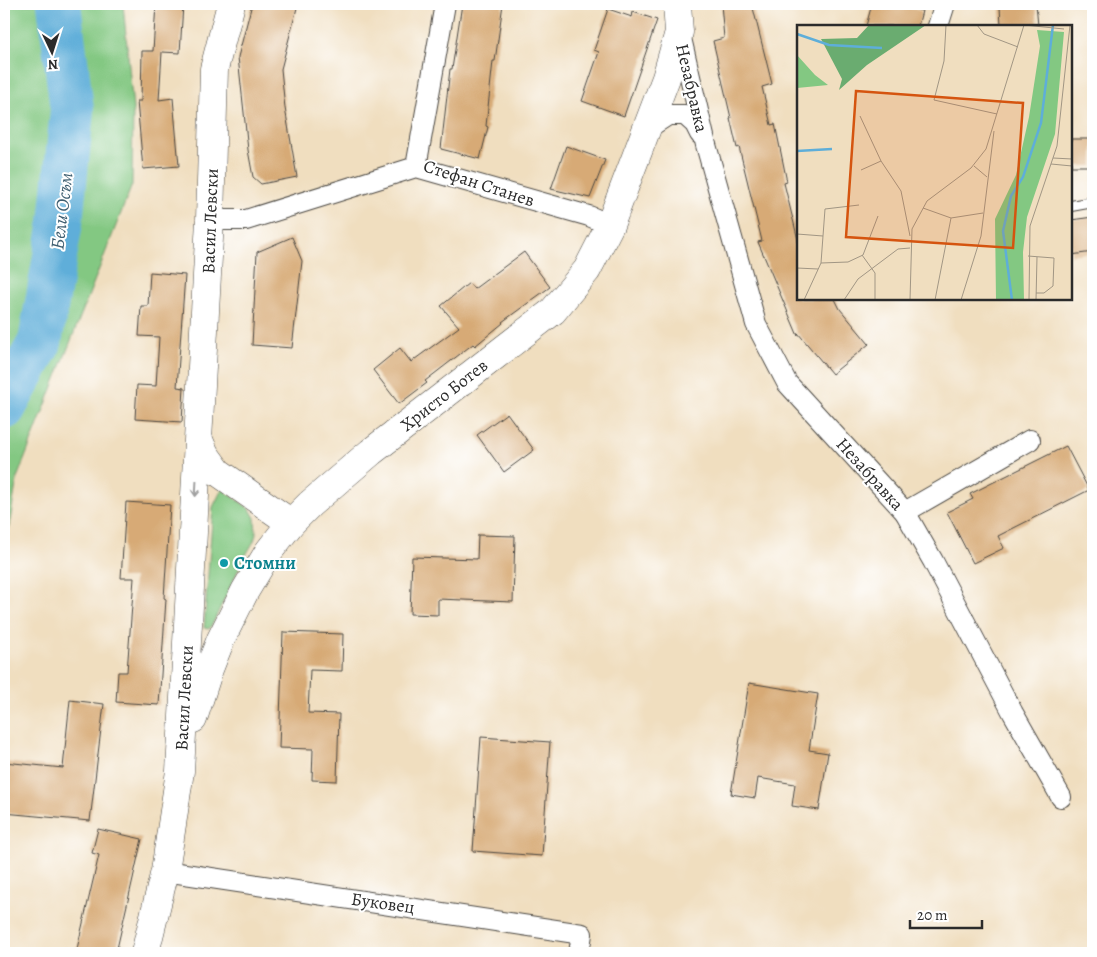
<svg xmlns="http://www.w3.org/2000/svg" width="1097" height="957" font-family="Alegreya,serif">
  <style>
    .green { fill: #83c882; stroke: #577a56 }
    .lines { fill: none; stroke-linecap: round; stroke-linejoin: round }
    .river { stroke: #5eaed9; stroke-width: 44 }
    .building { fill: #d7aa76 }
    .lane-casing { stroke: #494641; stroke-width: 12 }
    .street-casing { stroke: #494641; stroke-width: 22 }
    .secondary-casing { stroke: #494641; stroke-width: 29 }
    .lane { stroke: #fff; stroke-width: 10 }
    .street { stroke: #fff; stroke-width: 20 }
    .secondary { stroke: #fff; stroke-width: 28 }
    .oneway { stroke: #a0a0a0 }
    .culture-dot { fill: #0f9aa8; stroke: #fff; stroke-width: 2 }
    .labels { text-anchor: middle; stroke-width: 4; stroke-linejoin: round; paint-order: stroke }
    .street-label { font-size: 18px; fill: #2b2b2b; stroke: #fff }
    .culture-label { font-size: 18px; font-weight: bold; fill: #0d838f; stroke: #fff; text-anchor: start }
    .water-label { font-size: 19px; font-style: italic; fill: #3f5f71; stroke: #fff }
    .inset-river { fill: none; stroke: #5eaed9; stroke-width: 2.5 }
    .inset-road { fill: none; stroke: #a19684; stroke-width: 1 }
    .view { fill: #d5540f; fill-opacity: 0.15; stroke: #d5540f; stroke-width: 2.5 }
    .inset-edge { fill: none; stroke: #2b2b2b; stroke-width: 2.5 }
  </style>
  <rect width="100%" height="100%" fill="#fff"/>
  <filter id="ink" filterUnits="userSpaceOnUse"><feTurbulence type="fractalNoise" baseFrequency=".02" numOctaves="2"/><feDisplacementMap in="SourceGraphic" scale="10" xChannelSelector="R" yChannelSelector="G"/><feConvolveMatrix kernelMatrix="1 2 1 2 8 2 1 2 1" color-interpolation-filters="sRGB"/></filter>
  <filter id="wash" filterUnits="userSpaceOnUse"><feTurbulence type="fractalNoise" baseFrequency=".0096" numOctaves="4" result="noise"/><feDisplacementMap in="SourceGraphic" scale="20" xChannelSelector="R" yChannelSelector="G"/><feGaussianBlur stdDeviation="1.12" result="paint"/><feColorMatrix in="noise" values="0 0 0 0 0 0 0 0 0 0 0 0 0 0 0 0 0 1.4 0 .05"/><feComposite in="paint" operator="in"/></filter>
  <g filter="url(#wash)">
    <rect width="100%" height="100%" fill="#f0debf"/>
    <!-- green -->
    <g class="green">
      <polygon points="4,4 123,4 133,108 132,185 17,478 4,558"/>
      <polygon points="222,489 250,509 255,518 256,534 254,541 242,562 212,625 209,629 204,628 213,507"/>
    </g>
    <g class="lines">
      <!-- river -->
      <polyline class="river" points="4,408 40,342 61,222 72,110 59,4"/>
    </g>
    <g id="blocks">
      <!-- building -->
      <g class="building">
        <polygon points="156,4 183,4 180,53 162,52 159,100 173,98 179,166 143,169 137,101 141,101 142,51 153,51"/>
        <polygon points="252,4 298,4 281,69 285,108 297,177 261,184 253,177 248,150 238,57"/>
        <polygon points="462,4 503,4 495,61 493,61 486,126 488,127 480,159 441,149 450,69 452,69"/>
        <polygon points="721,4 752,4 772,84 762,87 771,125 775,124 787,182 784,183 798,240 798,299 835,299 840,309 869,344 832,374 798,333 798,336 758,242 762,241 739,147 737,148 730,118 731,118 713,41 724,38"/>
        <polygon points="872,4 896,4 922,11 918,26 866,26"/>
        <polygon points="1012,4 1036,4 1038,26 1001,26 1000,6 1012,5"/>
        <polygon points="608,9 632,17 633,12 657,20 624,116 582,101 599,52 594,50"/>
        <rect x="1071" y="139" width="22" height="27"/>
        <polygon points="566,146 605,160 590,198 551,189"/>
        <polygon points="1093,217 1093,252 1071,255 1071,220"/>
        <polygon points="292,237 302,261 292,348 252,345 257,252"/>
        <polygon points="524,252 550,287 502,322 503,323 475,346 473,344 425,381 427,383 399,404 373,370 400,348 411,362 459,327 441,306 469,283 474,289"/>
        <polygon points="150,272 185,275 177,387 184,388 182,422 135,419 137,385 156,386 159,337 139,336 141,306 148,306"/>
        <polygon points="507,413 534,450 504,472 477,435"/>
        <polygon points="1066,446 1089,490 998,536 1004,548 973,563 947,512 973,499 970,494"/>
        <polygon points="126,502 170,505 164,598 166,599 159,705 116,702 118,672 127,672 134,578 121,578"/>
        <polygon points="478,535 515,536 513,602 438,599 438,615 410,614 412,557 477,559"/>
        <polygon points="283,632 343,634 342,671 310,670 308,713 339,714 337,781 312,780 313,749 279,748"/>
        <polygon points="749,683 818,694 809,750 828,753 819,810 792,806 795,784 758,778 755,798 731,794"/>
        <polygon points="70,700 104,704 90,821 4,813 4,762 63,768"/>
        <polygon points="481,737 550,742 542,856 473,851"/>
        <polygon points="98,829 142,839 116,953 76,953 99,855 92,853"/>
      </g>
    </g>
  </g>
  <g filter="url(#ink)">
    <use href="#blocks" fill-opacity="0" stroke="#494641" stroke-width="1"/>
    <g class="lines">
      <!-- lane casing -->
      <g class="lane-casing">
        <polyline id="lane" points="1071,206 1093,202"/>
      </g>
      <!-- street casing -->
      <g class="street-casing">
        <g id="street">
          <polyline points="445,4 416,167 589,216 610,225"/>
          <polyline points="938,26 945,4"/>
          <polyline points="680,34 706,145 756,324 787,383 905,512 933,561 1013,713 1061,797"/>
          <polyline points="648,128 668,115 685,115 695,124 700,134"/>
          <polyline points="210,220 246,220 416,167"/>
          <polyline points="905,512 1030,440"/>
          <polyline points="165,871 582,934 579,953"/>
        </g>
      </g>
      <!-- secondary casing -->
      <g class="secondary-casing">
        <g id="secondary">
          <polyline points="199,440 205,454 218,472 291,523"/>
          <polyline points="193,719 209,669 221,639 245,591 269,551 291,523 310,504 371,452 553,311 587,270 610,225 666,78 679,32 677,4"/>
          <polyline points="145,953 165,871 180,771 210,220 214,69 231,4"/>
        </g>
      </g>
      <!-- lane -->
      <use href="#lane" class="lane"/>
      <!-- street -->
      <use href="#street" class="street"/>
      <!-- secondary -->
      <use href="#secondary" class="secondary"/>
    </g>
    <!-- one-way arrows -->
    <defs><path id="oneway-shaft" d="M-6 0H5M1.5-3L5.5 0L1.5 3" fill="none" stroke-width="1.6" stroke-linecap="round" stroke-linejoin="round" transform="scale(1.25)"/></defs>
    <use class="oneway" href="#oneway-shaft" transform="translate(196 489) rotate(93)"/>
  </g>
  <!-- markers -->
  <circle class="culture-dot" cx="224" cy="563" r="5"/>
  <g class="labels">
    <!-- street labels -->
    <g class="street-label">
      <text transform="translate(692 88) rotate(77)" y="6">Незабравка</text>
      <text transform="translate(479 183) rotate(18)" y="6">Стефан Станев</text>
      <text transform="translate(210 221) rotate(-88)" y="6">Васил Левски</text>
      <text transform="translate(444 395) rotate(-38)" y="6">Христо Ботев</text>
      <text transform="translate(870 474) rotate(48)" y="6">Незабравка</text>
      <text transform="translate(184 698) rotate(-87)" y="6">Васил Левски</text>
      <text transform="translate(383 903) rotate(8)" y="6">Буковец</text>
    </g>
    <!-- culture labels -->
    <g class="culture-label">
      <text x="234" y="569">Стомни</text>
    </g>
    <!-- water labels -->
    <g class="water-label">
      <text transform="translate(61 211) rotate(-83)" y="7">Бели Осъм</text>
    </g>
  </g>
  <!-- overview -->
  <g transform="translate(797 25)">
    <rect width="275" height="275" fill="#f0debf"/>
    <path d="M240 5 267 7 258 109 230 192 226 227 227 275H199L198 194 219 150 232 92 243 21ZM0 30 18 50 31 60 0 63Z" fill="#83c882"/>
    <path d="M72 0H129L70 40 42 65 45 54 24 14 60 13Z" fill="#6aac70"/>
    <path class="inset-river" d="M0 9 32 20 85 23M0 126 35 124M215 275 206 206 214 171 226 152 244 98 256 0"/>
    <path class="inset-road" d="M149 0 147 36 137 75 200 89M180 0 187 9 221 22M227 0 267 4M63 91 84 136 104 166 113 211M256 133 275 134M254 139 275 141M177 141 190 152M64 145 84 136M126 183 154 193 138 275M154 193 186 188M0 209 26 211M65 230 78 248V275M231 231 257 233 256 261 247 268H239M24 238 51 237 66 230 81 191M0 243 21 244M7 275 24 238 28 184 62 180M47 275 61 254 101 224 113 223M113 275 115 204 130 176 174 143 189 124 227 0M164 275 184 211 197 106M232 275 233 201 260 121 273 0M239 275 240 232"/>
    <path class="view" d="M59 66 226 78 216 223 49 212Z"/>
    <rect width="275" height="275" class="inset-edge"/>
  </g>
  <!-- margin -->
  <rect width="1097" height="957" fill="none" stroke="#fff" stroke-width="20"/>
  <!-- north arrow -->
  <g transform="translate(52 52) rotate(176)" stroke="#ffffff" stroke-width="4" paint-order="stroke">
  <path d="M0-4L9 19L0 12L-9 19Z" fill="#2b2b2b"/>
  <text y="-8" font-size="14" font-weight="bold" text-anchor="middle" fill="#2b2b2b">N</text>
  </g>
  <!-- scale -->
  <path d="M910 920v8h72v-8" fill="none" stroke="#2b2b2b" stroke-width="2.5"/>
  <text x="917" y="920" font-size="15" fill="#2b2b2b" stroke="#ffffff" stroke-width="4" paint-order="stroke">20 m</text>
</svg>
